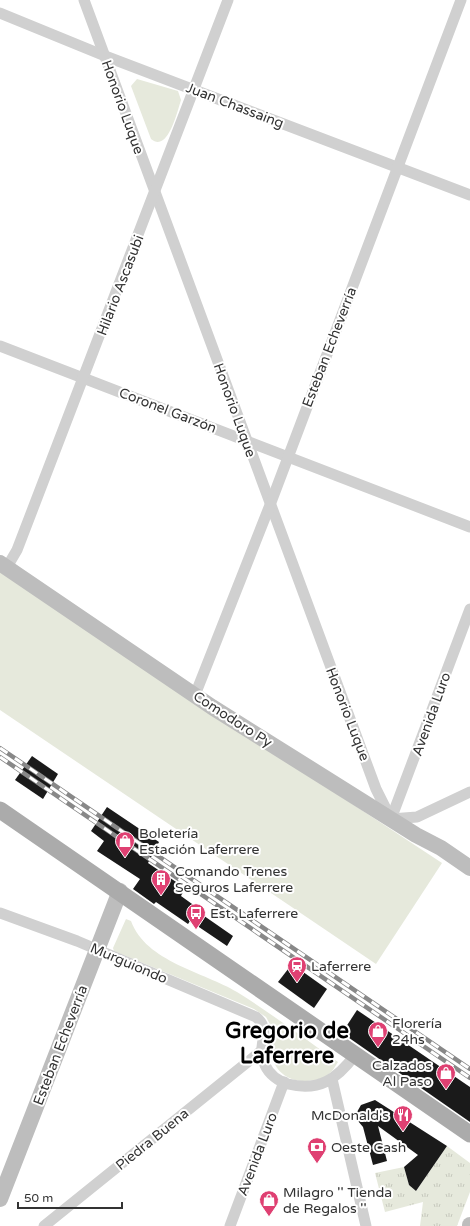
<svg xmlns="http://www.w3.org/2000/svg" width="470" height="1226" font-family="'Varela Round',sans-serif">
  <style>
    .grass { fill: url(#grass-tufts) }
    .park { fill: #e6e9dc }
    .building { fill: #1a1a1a }
    .lines { fill: none; stroke-linecap: round; stroke-linejoin: round }
    .street { stroke: #d0d0d0; stroke-width: 11 }
    .secondary { stroke: #bdbdbd; stroke-width: 16 }
    .primary { stroke: #ababab; stroke-width: 17 }
    .rail-casing { stroke: #888; stroke-width: 4.5 }
    .rail { stroke: #fff; stroke-width: 3; stroke-dasharray: 9; stroke-linecap: butt }
    .labels { text-anchor: middle; stroke-width: 4; stroke-linejoin: round; paint-order: stroke }
    .street-label { font-size: 14px; fill: #333; stroke: #fff }
    .poi-label { font-size: 14px; fill: #333; stroke: #fff; text-anchor: start }
    .town-label { font-size: 22px; font-weight: bold; fill: #000; stroke: #fff }
  </style>
  <defs>
    <pattern id="grass-tufts" width="24" height="20" patternUnits="userSpaceOnUse"><rect width="24" height="20" fill="#e6e9dc"/><path d="M3 7l-1-3M5 7V3M7 7l1-3M15 17l-1-3M17 17v-4M19 17l1-3" fill="none" stroke="#c6c8bd"/></pattern>
  </defs>
  <rect width="100%" height="100%" fill="#fff"/>
  <!-- grass -->
  <polygon class="grass" points="447,1146 470,1163 470,1192 457,1226 420,1226 423,1202 385,1212 375,1173 404,1167 409,1185 416,1191"/>
  <!-- park -->
  <g class="park">
    <path d="M137 79 178 91 181 100C177 112 168 153 151 139L131 86Z"/>
    <polygon points="0,572 442,863 376,964 0,710"/>
    <path d="M126 919 131 921C146 962 204 972 237 992 272 1014 305 1039 338 1062 335 1066 333 1071 329 1074 322 1080 312 1081 303 1081 274 1080 265 1051 271 1026L266 1017 254 1009 114 951 113 948Z"/>
  </g>
  <!-- building -->
  <g class="building">
    <polygon points="32,756 58,774 43,799 15,780"/>
    <polygon points="107,807 159,842 148,863 185,888 181,896 199,909 197,911 233,936 227,946 190,921 188,924 156,902 154,904 133,889 140,879 97,851 104,841 91,831"/>
    <polygon points="292,964 327,989 314,1008 278,982"/>
    <polygon points="357,1010 470,1087 470,1122 342,1033"/>
    <polygon points="375,1100 447,1146 416,1191 409,1185 404,1167 418,1155 378,1126 387,1161 373,1165 363,1127 358,1121 357,1112 361,1105"/>
  </g>
  <g class="lines">
    <!-- street -->
    <g class="street">
      <polyline points="84,0 376,789 391,819"/>
      <polyline points="0,13 105,56 470,195"/>
      <polyline points="0,346 470,527"/>
      <polyline points="7,567 17,550 228,0"/>
      <polyline points="195,695 270,505 461,0"/>
      <polyline points="391,819 470,609"/>
      <polyline points="391,819 417,817 470,792"/>
      <path d="M0 913 77 941 256 1017C273 1031 255 1045 265 1065 269 1074 278 1081 288 1084 319 1092 337 1079 355 1055"/>
      <polyline points="332,1079 366,1226"/>
      <polyline points="44,1226 260,1052"/>
      <polyline points="230,1226 284,1082"/>
    </g>
    <!-- secondary -->
    <g class="secondary">
      <polyline points="0,563 212,707 416,835 441,848 470,868"/>
      <polyline points="0,1199 120,891"/>
      <polyline points="470,1226 470,1225"/>
    </g>
    <!-- primary -->
    <polyline class="primary" points="0,810 470,1134"/>
    <!-- rail casing -->
    <g class="rail-casing">
      <g id="rail">
        <polyline points="0,748 470,1069"/>
        <polyline points="0,757 470,1078"/>
      </g>
    </g>
    <!-- rail -->
    <use href="#rail" class="rail"/>
  </g>
  <!-- icons -->
  <defs>
    <g id="shop-pin" transform="scale(1)"><path d="M0 17L-7.5 6A9.5 9.5 0 1 1 7.5 6Z" fill="#df4072" stroke="#fff"/><path d="M-5-2.5h2.3a2.7 3.5 0 0 1 5.4 0H5L5.5 6h-11ZM-1.5-2.5h3a1.5 2.3 0 0 0-3 0Z" fill="#fff"/></g>
    <g id="building-pin" transform="scale(1)"><path d="M0 17L-7.5 6A9.5 9.5 0 1 1 7.5 6Z" fill="#df4072" stroke="#fff"/><path d="M-4-6H4V6H1V3H-1V6H-4ZM-2.5-4.3h1.7v1.8h-1.7ZM.8-4.3h1.7v1.8H.8ZM-2.5-1h1.7V.8h-1.7ZM.8-1h1.7V.8H.8Z" fill="#fff"/></g>
    <g id="bus-pin" transform="scale(1)"><path d="M0 17L-7.5 6A9.5 9.5 0 1 1 7.5 6Z" fill="#df4072" stroke="#fff"/><path d="M-5-6H5V4H4V6H2V4H-2V6H-4V4H-5ZM-3.5-4V0h7V-4ZM-3.5 1.2v1.5H-2V1.2ZM2 1.2v1.5H3.5V1.2Z" fill="#fff"/></g>
    <g id="station-pin" transform="scale(1)"><path d="M0 17L-7.5 6A9.5 9.5 0 1 1 7.5 6Z" fill="#df4072" stroke="#fff"/><path d="M-3-6H3Q5-6 5-4V2Q5 4 3 4L4.5 6H3L1.5 4h-3L-3 6H-4.5L-3 4Q-5 4-5 2V-4Q-5-6-3-6ZM-3.5-4v3h7v-3ZM-3.5 1v1.5H-2V1ZM2 1v1.5H3.5V1Z" fill="#fff"/></g>
    <g id="restaurant-pin" transform="scale(1)"><path d="M0 17L-7.5 6A9.5 9.5 0 1 1 7.5 6Z" fill="#df4072" stroke="#fff"/><path d="M-5-6h1v4h1v-4h1v4h1v-4h1v5L-1.5 .5V6h-2V.5L-5-1ZM5-6V6H3V1.5H1.5Q1.5-4 5-6Z" fill="#fff"/></g>
    <g id="bank-pin" transform="scale(1)"><path d="M0 17L-7.5 6A9.5 9.5 0 1 1 7.5 6Z" fill="#df4072" stroke="#fff"/><path d="M-6-4H6V4H-6ZM0-2.3a2.3 2.3 0 1 0 0 4.6a2.3 2.3 0 1 0 0-4.6Z" fill="#fff"/></g>
  </defs>
  <g fill-rule="evenodd">
    <use href="#shop-pin" x="125" y="841"/>
    <use href="#building-pin" x="161" y="879"/>
    <use href="#bus-pin" x="196" y="913"/>
    <use href="#station-pin" x="297" y="966"/>
    <use href="#shop-pin" x="378" y="1031"/>
    <use href="#shop-pin" x="446" y="1073"/>
    <use href="#restaurant-pin" x="403" y="1115"/>
    <use href="#bank-pin" x="317" y="1147"/>
    <use href="#shop-pin" x="269" y="1200"/>
  </g>
  <g class="labels">
    <!-- street labels -->
    <g class="street-label">
      <text transform="translate(235 105) rotate(21)" y="5">Juan Chassaing</text>
      <text transform="translate(123 107) rotate(70)" y="5">Honorio Luque</text>
      <text transform="translate(120 285) rotate(-69)" y="5">Hilario Ascasubi</text>
      <text transform="translate(329 347) rotate(-69)" y="5">Esteban Echeverría</text>
      <text transform="translate(168 410) rotate(21)" y="5">Coronel Garzón</text>
      <text transform="translate(235 410) rotate(70)" y="5">Honorio Luque</text>
      <text transform="translate(348 714) rotate(69)" y="5">Honorio Luque</text>
      <text transform="translate(431 714) rotate(-70)" y="5">Avenida Luro</text>
      <text transform="translate(233 719) rotate(33)" y="5">Comodoro Py</text>
      <text transform="translate(129 963) rotate(23)" y="5">Murguiondo</text>
      <text transform="translate(60 1045) rotate(-69)" y="5">Esteban Echeverría</text>
      <text transform="translate(152 1139) rotate(-39)" y="5">Piedra Buena</text>
      <text transform="translate(257 1154) rotate(-69)" y="5">Avenida Luro</text>
    </g>
    <!-- poi labels -->
    <g class="poi-label">
      <text x="139" y="838">Boletería<tspan x="139" dy="16">Estación Laferrere</tspan></text>
      <text x="175" y="876">Comando Trenes<tspan x="175" dy="16">Seguros Laferrere</tspan></text>
      <text x="210" y="918">Est. Laferrere</text>
      <text x="311" y="971">Laferrere</text>
      <text x="392" y="1028">Florería<tspan x="392" dy="16">24hs</tspan></text>
      <text x="432" y="1070" text-anchor="end">Calzados<tspan x="432" dy="16">Al Paso</tspan></text>
      <text x="389" y="1120" text-anchor="end">McDonald's</text>
      <text x="331" y="1152">Oeste Cash</text>
      <text x="283" y="1197">Milagro '' Tienda<tspan x="283" dy="16">de Regalos ''</tspan></text>
    </g>
    <!-- town labels -->
    <g class="town-label">
      <text x="287" y="1038">Gregorio de<tspan x="287" dy="25">Laferrere</tspan></text>
    </g>
  </g>
  <!-- scale -->
  <path d="M18 1202v6h104v-6" fill="none" stroke="#333333" stroke-width="2"/>
  <text x="24" y="1202" font-size="12" fill="#333333" stroke="#ffffff" stroke-width="3" paint-order="stroke">50 m</text>
</svg>
